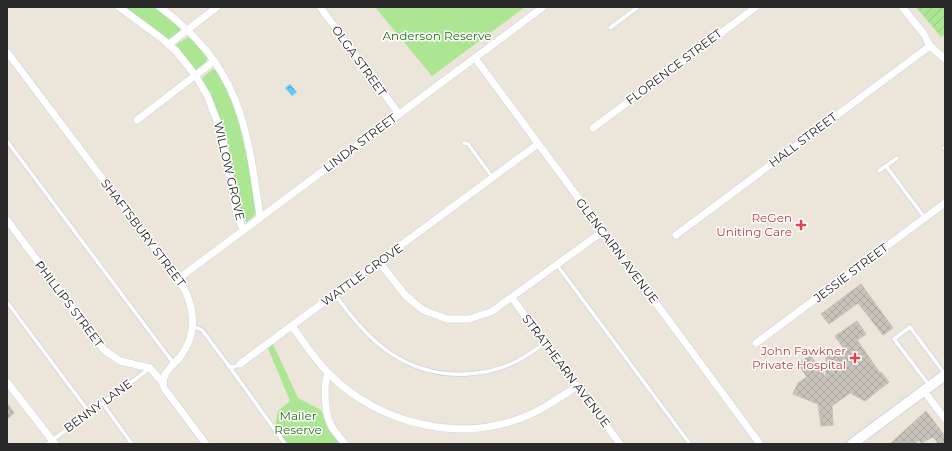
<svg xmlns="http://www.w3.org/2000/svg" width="952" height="451" font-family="Montserrat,sans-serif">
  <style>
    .park { fill: #ace693 }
    .garden { fill: url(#garden-furrows) }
    .water { fill: url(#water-ripples) }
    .building { fill: url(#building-cross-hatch); stroke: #c8c1b3 }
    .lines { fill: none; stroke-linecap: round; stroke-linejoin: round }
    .lane-casing { stroke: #cfd2e3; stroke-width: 5 }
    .street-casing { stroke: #cfd2e3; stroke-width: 8 }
    .secondary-casing { stroke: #cfd2e3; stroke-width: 12 }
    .lane { stroke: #fff; stroke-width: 3.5 }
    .street { stroke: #fff; stroke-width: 7 }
    .secondary { stroke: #fff; stroke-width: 10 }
    .health-dot { fill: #e0444e; stroke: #fff; stroke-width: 1.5 }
    .labels { text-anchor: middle; stroke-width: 3; stroke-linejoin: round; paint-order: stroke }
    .park-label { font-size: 12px; fill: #246916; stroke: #fff }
    .street-label { font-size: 12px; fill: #292929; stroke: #fff }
    .health-label { font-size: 12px; fill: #be3a42; stroke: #fff; text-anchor: end }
  </style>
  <defs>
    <pattern id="garden-furrows" width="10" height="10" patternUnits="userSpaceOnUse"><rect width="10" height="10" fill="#ace693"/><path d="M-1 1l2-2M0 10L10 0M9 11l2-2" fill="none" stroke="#94c57f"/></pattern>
    <pattern id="water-ripples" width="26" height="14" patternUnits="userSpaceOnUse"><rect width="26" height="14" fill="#66caf5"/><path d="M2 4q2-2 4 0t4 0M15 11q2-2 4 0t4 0" fill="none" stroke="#54a4c6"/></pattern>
    <pattern id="building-cross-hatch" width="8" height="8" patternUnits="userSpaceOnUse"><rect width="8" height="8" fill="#c7c2ba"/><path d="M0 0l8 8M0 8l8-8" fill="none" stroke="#aba7a0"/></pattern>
  </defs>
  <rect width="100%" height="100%" fill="#ece5da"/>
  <!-- park -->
  <g class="park">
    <polygon points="124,7 155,7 180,26 181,30 172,38 167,39"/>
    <polygon points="375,7 525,7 432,76"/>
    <polygon points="190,36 208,57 206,62 198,69 194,69 176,47 177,44"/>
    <path d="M213 69 216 70C242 111 252 163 256 211L254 216 247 222 240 217C231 170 225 121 201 79Z"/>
    <polygon points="272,342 298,398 321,410 328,429 340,444 287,444 275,427 278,411 290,401 267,346"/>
  </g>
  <!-- garden -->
  <polygon class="garden" points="916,7 945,7 945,34 941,37"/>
  <!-- water -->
  <polygon class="water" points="290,84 297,92 292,96 285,88"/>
  <!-- building -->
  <g class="building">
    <polygon points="861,284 893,328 883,335 858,303 829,324 821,314"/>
    <polygon points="857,321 866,334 857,340 880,373 881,372 889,382 865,401 850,393 832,406 833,425 821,426 818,404 793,394 798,383 807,377 798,364 810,355 826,378 826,354 847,353 835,336"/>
    <polygon points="7,403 14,413 7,419"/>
    <polygon points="926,411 945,436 945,444 939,444 933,437 921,443 919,440 914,444 890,444"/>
  </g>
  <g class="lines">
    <!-- lane casing -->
    <g class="lane-casing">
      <g id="lane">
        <polyline points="610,28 638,7"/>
        <polyline points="7,141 174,364"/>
        <polyline points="464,143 468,144 493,178"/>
        <polyline points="944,148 945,149"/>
        <polyline points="886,166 925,218"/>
        <polyline points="879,171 897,158"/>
        <polyline points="557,265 690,444"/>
        <path d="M335 294C368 342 406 377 467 374 484 373 502 369 517 361 527 356 536 349 545 343"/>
        <polyline points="7,302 89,412"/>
        <polyline points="192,326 202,330 229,366 234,367 240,364"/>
        <polyline points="229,366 285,444"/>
        <polyline points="929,385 894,339 910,327 944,373"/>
        <polyline points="103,404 132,444"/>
        <polyline points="47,444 149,369"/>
      </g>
    </g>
    <!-- street casing -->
    <g class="street-casing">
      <g id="street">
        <polyline points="119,7 161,38 176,51 195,75 207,95 222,134 236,211 243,230"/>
        <path d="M160 7C240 67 247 125 260 217"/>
        <polyline points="320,7 399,114"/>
        <polyline points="902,7 924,34 930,46 945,59"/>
        <polyline points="169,44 217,7"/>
        <path d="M7 52 178 279C195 303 199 333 180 357 172 367 160 374 164 388L206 444"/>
        <polyline points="475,58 760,444"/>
        <polyline points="137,120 214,61"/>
        <polyline points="593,128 756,7"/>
        <polyline points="7,220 104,350 120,361 150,368 163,383"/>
        <polyline points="676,235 930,46"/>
        <polyline points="379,262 406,296 423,310 447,319 469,319 491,312 602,232"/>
        <polyline points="178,279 543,7"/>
        <polyline points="512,298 620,444"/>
        <path d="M292 326C304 343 315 360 329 374 381 425 463 445 531 414 548 406 562 396 577 386"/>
        <polyline points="756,343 945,203"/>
        <polyline points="240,364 538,144"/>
        <path d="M328 374C323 385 325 411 330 423 333 431 340 437 345 444"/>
        <polyline points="7,382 55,444"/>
        <polyline points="924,391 945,419"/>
      </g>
    </g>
    <!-- secondary casing -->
    <g class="secondary-casing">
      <polyline id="secondary" points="852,444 945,375"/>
    </g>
    <!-- lane -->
    <use href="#lane" class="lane"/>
    <!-- street -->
    <use href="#street" class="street"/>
    <!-- secondary -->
    <use href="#secondary" class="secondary"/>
  </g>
  <!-- markers -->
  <g class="health-dot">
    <path d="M799 219h4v4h4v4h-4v4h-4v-4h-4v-4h4z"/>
    <path d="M853 352h4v4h4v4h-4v4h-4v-4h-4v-4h4z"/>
  </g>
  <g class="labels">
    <!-- park labels -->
    <g class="park-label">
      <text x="437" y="40">Anderson Reserve</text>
      <text x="298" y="420">Mailer<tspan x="298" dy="14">Reserve</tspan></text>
    </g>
    <!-- street labels -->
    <g class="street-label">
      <text transform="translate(359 61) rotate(54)" y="4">OLGA STREET</text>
      <text transform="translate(674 67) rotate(-37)" y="4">FLORENCE STREET</text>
      <text transform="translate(803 140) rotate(-37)" y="4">HALL STREET</text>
      <text transform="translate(360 143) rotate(-37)" y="4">LINDA STREET</text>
      <text transform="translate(229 171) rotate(77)" y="4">WILLOW GROVE</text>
      <text transform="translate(143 233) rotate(53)" y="4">SHAFTSBURY STREET</text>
      <text transform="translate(617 251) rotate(53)" y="4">GLENCAIRN AVENUE</text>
      <text transform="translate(851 273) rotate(-37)" y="4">JESSIE STREET</text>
      <text transform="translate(362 275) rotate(-36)" y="4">WATTLE GROVE</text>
      <text transform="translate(69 304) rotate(53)" y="4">PHILLIPS STREET</text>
      <text transform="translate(566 371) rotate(53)" y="4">STRATHEARN AVENUE</text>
      <text transform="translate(98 406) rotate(-36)" y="4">BENNY LANE</text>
    </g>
    <!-- health labels -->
    <g class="health-label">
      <text x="792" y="222">ReGen<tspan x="792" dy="14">Uniting Care</tspan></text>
      <text x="846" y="355">John Fawkner<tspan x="846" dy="14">Private Hospital</tspan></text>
    </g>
  </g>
  <!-- border -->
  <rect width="952" height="451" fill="none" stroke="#292929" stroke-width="16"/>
</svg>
